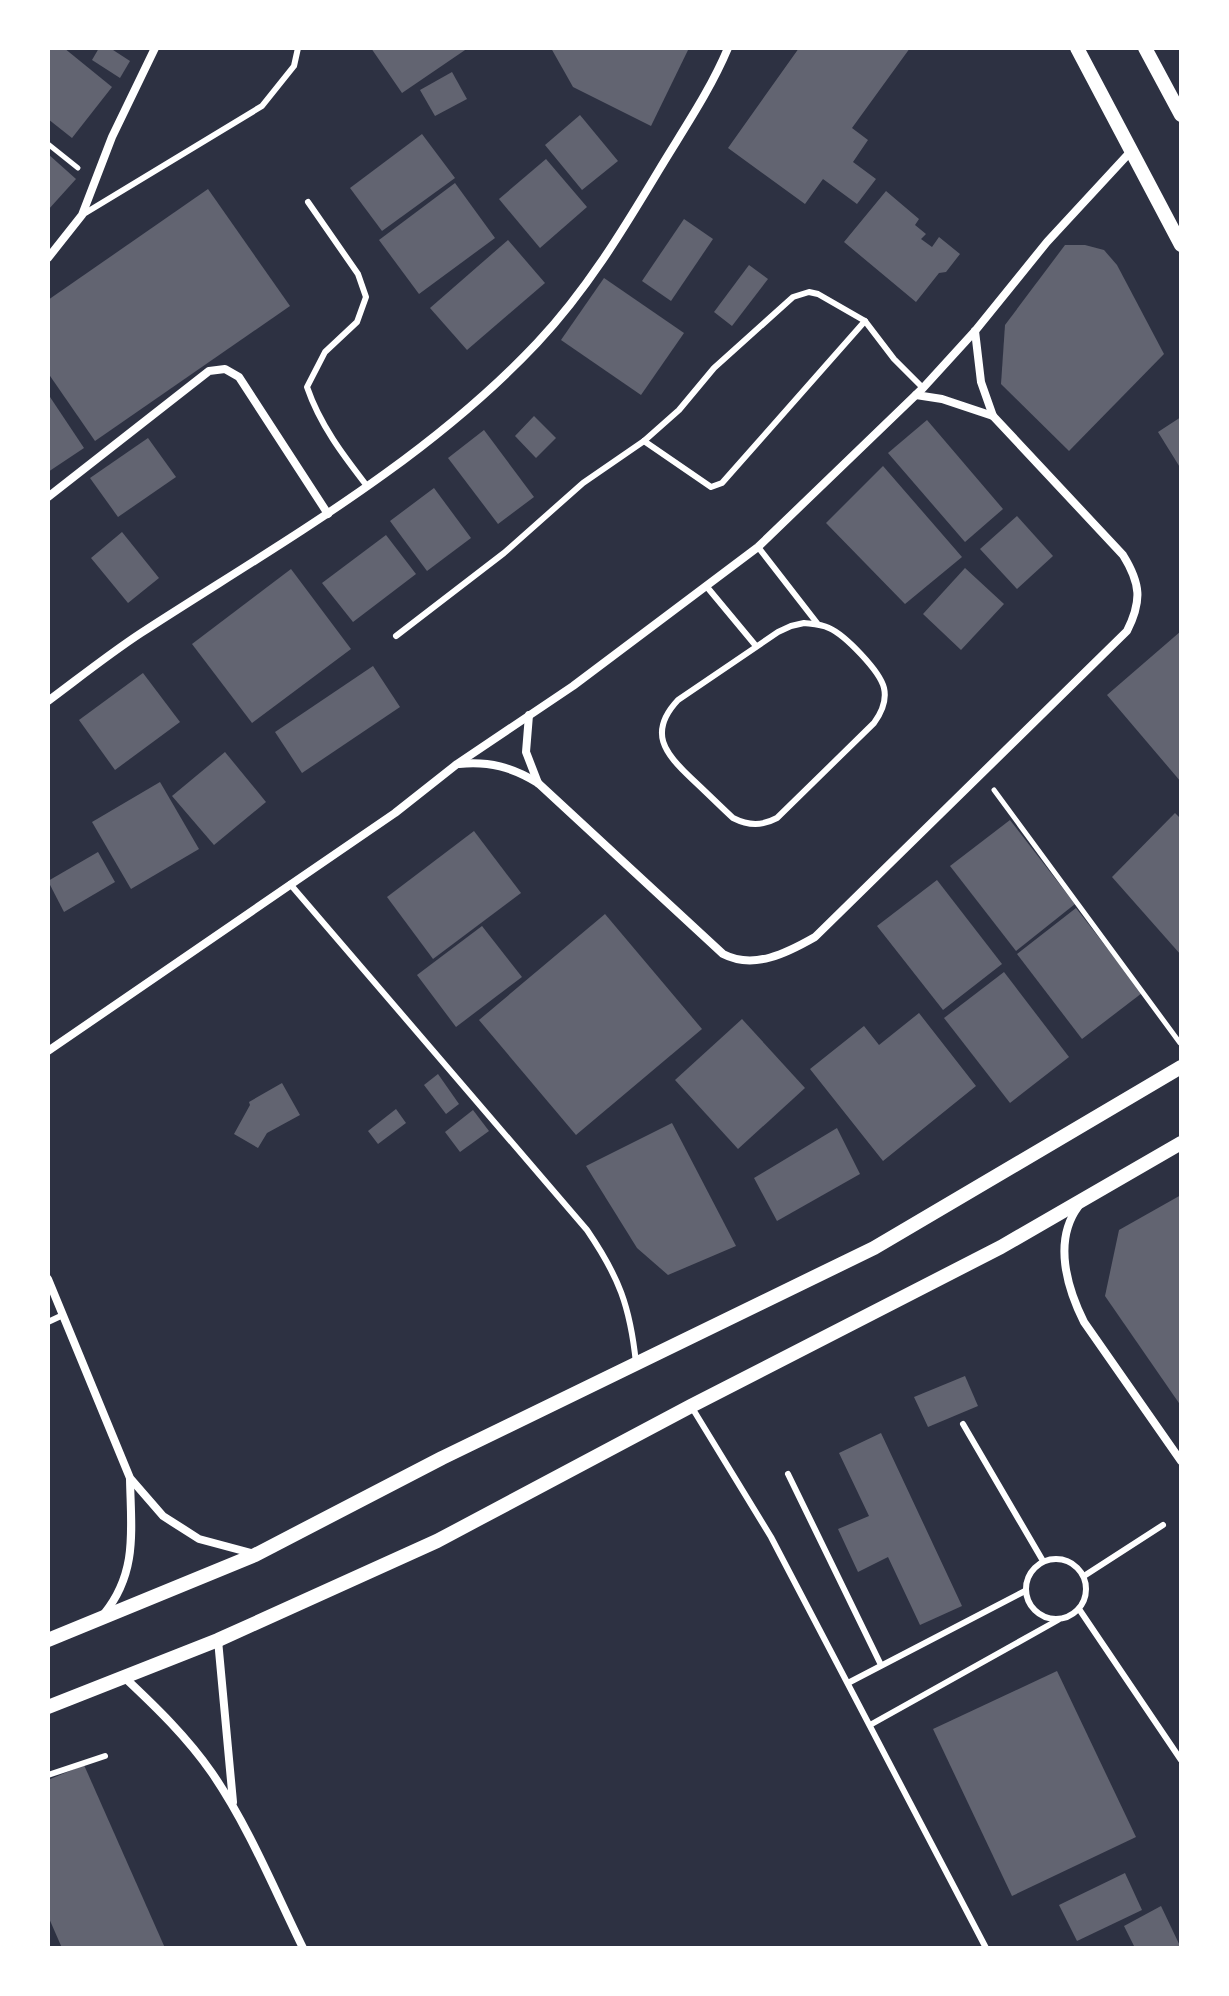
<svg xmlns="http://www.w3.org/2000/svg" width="1229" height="1996" font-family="'Roboto Condensed',sans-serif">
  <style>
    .building { fill: #626471 }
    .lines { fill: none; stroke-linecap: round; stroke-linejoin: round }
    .path { stroke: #fff; stroke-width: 5 }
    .service { stroke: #fff; stroke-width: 6 }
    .minor { stroke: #fff; stroke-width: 8 }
    .tertiary { stroke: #fff; stroke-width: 14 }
  </style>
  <rect width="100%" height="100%" fill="#2d3142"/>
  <!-- building -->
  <g class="building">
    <polygon points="48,48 64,48 112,87 72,138 48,119"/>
    <polygon points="99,48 110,48 130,61 120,78 92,60"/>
    <polygon points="371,48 468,48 402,93"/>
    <polygon points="551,48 689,48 651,126 573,87"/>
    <polygon points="799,48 910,48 852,128 868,140 853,162 876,179 857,204 823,179 805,204 728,148"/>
    <polygon points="452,72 467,99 435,116 420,90"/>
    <polygon points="580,115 618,161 582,190 545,145"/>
    <polygon points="422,134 455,178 382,231 350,188"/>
    <polygon points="48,154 76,179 48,210"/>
    <polygon points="546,159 587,207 540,248 499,199"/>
    <polygon points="455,183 495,238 419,294 379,240"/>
    <polygon points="208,189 290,306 95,441 48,373 48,300"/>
    <polygon points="886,191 919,219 915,225 926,234 921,239 932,247 939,237 960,254 946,272 939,273 916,302 844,242"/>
    <polygon points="684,219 713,239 671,301 642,281"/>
    <polygon points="508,240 545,283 467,350 430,308"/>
    <polygon points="1065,245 1085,245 1104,250 1117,265 1164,354 1069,451 1001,384 1005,325"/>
    <polygon points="749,265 768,279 732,326 714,312"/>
    <polygon points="604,278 684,333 641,395 561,340"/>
    <polygon points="48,394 84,448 48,472"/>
    <polygon points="534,416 556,438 536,458 515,436"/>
    <polygon points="1181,417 1181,469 1158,432"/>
    <polygon points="927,420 1003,509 965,542 888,453"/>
    <polygon points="484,430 534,497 498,524 448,458"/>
    <polygon points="148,438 176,477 118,517 90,478"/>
    <polygon points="883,466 962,557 905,604 826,523"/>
    <polygon points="434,488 471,538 427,571 390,521"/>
    <polygon points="1017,516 1053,556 1017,589 980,549"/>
    <polygon points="122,532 159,578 128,603 91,558"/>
    <polygon points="386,535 416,574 353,622 322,583"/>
    <polygon points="965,568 1004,604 961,650 923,614"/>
    <polygon points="291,569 351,649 252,723 192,644"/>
    <polygon points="1181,631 1181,782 1107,695"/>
    <polygon points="373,666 400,707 302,773 275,732"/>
    <polygon points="143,673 180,722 115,770 79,720"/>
    <polygon points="225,752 266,802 214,845 172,796"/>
    <polygon points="160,782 199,849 131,889 92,822"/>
    <polygon points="1175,813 1181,819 1181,955 1112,877"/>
    <polygon points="1010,820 1075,904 1016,951 950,866"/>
    <polygon points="474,831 521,893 433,959 387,897"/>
    <polygon points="98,852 115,882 64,912 48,881"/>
    <polygon points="937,880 1002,964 943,1010 877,926"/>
    <polygon points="1076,908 1142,993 1082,1039 1017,954"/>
    <polygon points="605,914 702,1029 576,1135 479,1020"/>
    <polygon points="482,926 522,977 456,1027 417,975"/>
    <polygon points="1004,972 1069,1057 1010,1103 944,1018"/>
    <polygon points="919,1013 976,1086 883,1161 810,1069 864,1026 879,1045"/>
    <polygon points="742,1019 805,1088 738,1149 675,1080"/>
    <polygon points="438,1074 459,1104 446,1114 424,1085"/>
    <polygon points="282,1083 300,1115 267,1133 258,1148 234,1134 250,1105 249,1102"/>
    <polygon points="396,1109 406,1123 378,1144 368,1131"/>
    <polygon points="473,1110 489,1131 460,1152 445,1132"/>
    <polygon points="672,1123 736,1246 668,1275 637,1248 586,1166"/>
    <polygon points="837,1128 860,1174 777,1221 754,1178"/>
    <polygon points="1181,1195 1181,1406 1105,1296 1119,1230"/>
    <polygon points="965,1376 978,1406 928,1427 914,1397"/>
    <polygon points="881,1433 962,1606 920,1625 888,1557 858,1572 838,1529 869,1516 839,1453"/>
    <polygon points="1057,1671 1136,1837 1012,1896 933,1729"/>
    <polygon points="84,1765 165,1948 62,1948 48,1916 48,1780"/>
    <polygon points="1125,1873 1142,1910 1077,1941 1059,1905"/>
    <polygon points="1161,1906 1181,1948 1135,1948 1124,1926"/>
  </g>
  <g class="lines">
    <!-- path -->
    <g class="path">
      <polyline points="48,144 78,168"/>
      <polyline points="994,790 1180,1043"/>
    </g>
    <!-- service -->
    <g class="service">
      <path d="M308 202 358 274 366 297 357 322 325 352 307 387C320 425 343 455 367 486"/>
      <polyline points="82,215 262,106 294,66 298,48"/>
      <polyline points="644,441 711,487 722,483 865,321"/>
      <polyline points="758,547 817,623"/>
      <polyline points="707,587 756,646"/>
      <path d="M804 623C813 624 821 624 829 628 845 635 880 671 884 688 887 701 882 712 874 723L777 818C762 826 749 826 733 818 719 805 706 792 692 779 664 753 648 732 678 700L778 632 791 626Z"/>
      <polyline points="396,636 504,553 583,483 644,441 679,410 714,368 793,297 809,292 818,294 865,321 894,359 923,388"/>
      <path d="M290 884 587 1230C619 1277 630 1306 636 1363"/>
      <polyline points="48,1322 63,1315"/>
      <polyline points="691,1406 771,1537 986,1948"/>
      <polyline points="963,1424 1043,1561"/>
      <polyline points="788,1474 881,1665"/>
      <circle cx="1056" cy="1589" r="30"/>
      <polyline points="1084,1576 1163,1525"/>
      <polyline points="1079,1609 1181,1760"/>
      <polyline points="848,1683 1025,1591"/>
      <polyline points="870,1725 1058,1620"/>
      <polyline points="48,1775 105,1756"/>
    </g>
    <!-- minor -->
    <g class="minor">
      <polyline points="48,258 82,215 112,137 155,48"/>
      <polyline points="916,395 942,399 993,416"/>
      <polyline points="48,497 209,371 225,369 239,377 328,514"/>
      <path d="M48 701C79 678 109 654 141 633 278 544 424 463 537 343 586 291 623 230 659 170 683 130 710 91 728 48"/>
      <polyline points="529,715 526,752 538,783"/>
      <path d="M459 764C489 761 512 767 538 783L723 954C754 970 787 953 815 937L1127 631C1142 601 1141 584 1123 555L993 416 981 382 975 331"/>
      <polyline points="48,1051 395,813 457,764 573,686 758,547 923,388 975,331 1047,242 1133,149"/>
      <path d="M1078 1207C1053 1241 1067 1288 1084 1322L1181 1461"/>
      <polyline points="48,1279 130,1478 163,1516 199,1539 255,1554"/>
      <path d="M104 1614C138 1572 131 1530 130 1479"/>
      <polyline points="218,1640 233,1802"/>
      <path d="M124 1677C156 1707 187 1737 212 1773 249 1827 274 1889 303 1948"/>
    </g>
    <!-- tertiary -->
    <g class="tertiary">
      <polyline points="1077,48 1181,245"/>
      <polyline points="1145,48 1181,115"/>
      <polyline points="48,1640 255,1555 442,1458 874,1248 1181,1067"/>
      <polyline points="48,1707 218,1640 437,1541 691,1406 1001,1247 1181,1143"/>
    </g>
  </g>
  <!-- border -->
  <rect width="1229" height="1996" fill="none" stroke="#ffffff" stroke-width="100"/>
</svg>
